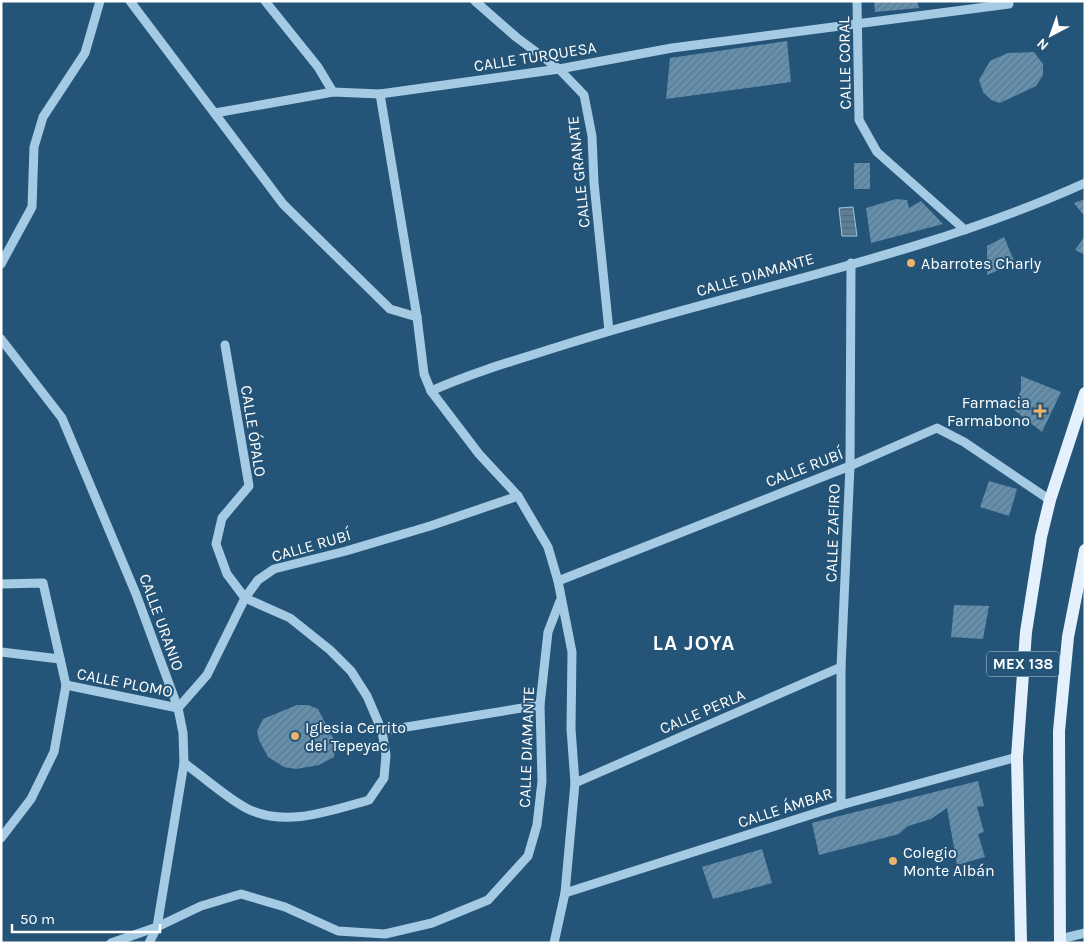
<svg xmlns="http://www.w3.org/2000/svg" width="1086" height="944" font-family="Karla,sans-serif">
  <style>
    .water { fill: url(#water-rules); stroke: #9ac7e3 }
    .building { fill: url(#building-hatch) }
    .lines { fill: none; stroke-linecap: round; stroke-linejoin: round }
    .minor { stroke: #a5cae3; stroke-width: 9 }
    .major { stroke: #e4f1fc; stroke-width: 12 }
    .poi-dot { fill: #ecb46a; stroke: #245477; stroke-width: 2 }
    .labels { text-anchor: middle; stroke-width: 4; stroke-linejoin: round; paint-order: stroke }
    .shield { fill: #245477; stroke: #bdccd6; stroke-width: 1 }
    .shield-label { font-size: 15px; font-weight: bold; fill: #fff }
    .street-label { font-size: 16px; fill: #fff; stroke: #245477 }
    .poi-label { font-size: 16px; fill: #fff; stroke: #245477; text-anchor: start }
    .district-label { font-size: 21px; font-weight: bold; letter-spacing: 1px; fill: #fff; stroke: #245477 }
  </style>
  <defs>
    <pattern id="water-rules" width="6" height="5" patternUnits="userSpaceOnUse" patternTransform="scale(1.25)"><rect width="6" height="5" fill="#5b7f97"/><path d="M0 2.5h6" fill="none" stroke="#546875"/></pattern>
    <pattern id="building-hatch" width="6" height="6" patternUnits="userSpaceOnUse" patternTransform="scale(1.25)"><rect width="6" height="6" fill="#6590ad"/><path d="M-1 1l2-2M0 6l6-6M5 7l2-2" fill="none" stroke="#5c788b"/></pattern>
  </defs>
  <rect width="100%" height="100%" fill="#245477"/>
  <!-- water -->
  <polygon class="water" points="853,207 857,236 842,236 839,208"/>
  <!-- building -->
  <g class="building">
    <polygon points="874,1 917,1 919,8 875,12"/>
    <polygon points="787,41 791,82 666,99 670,58"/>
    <polygon points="1034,52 1043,64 1043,75 1036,86 1000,103 991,100 983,92 979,80 990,61 1008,53"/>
    <rect x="854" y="163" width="16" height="26"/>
    <polygon points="896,199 907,200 909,208 921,201 943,224 871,243 866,208"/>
    <polygon points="1085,199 1085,217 1074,203"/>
    <polygon points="1085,236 1085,255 1075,250"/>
    <polygon points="1004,237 1015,263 987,275 987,246"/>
    <polygon points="1021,376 1061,392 1042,432 1013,409 1021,390"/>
    <polygon points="989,481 1017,489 1009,516 980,507"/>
    <polygon points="954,605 989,606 983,639 951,637"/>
    <polygon points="297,705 308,705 318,709 336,744 334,757 319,765 296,769 284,767 268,757 259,740 257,731 263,719"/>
    <polygon points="978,781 984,806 977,807 984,832 978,834 985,857 957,865 947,808 931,819 908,826 899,834 819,855 812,823"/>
    <polygon points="762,849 772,883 713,899 702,867"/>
  </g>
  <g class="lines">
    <!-- minor -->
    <g class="minor">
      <polyline points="130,1 283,204 390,309 417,317"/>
      <polyline points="265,1 318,67 333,92"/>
      <polyline points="475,1 516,37 559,69 584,95 592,136 594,183 609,331"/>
      <polyline points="857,1 859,120 877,152 965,230"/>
      <polyline points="380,94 417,317 424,374 431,391 479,454 518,496 548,547 558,581 572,652 571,729 575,783 565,893 554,943"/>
      <polyline points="215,113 333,92 380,94 559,69 672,48 1009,4"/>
      <polyline points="1,264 32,207 34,147 43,117 85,53 100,1"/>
      <polyline points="1,339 62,418 136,594 178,708 183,733 184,763 157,927 149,943"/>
      <path d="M431 391C476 371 523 358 570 343 741 289 921 257 1085 183"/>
      <polyline points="558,581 850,466 937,428 964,442 1050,500"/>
      <polyline points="1,584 43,583 66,685 54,752 31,799 1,838"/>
      <polyline points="1,652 60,659"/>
      <polyline points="66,685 178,708 207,675 245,598 258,580 274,569 346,551 430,526 518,496"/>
      <polyline points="382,731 540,705"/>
      <path d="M184 763C204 777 224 796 246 808 284 828 330 811 369 800L384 778 386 755 382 731 367 696 351 671 330 650 290 618 245 598 227 574 216 544 222 518 249 486 225 345"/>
      <polyline points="575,783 841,667"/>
      <polyline points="841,805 841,667 850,466 851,263"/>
      <polyline points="565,893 841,805 1017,757"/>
      <polyline points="1060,939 1085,933"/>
      <polyline points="111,943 157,927 201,906 241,894 285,907 338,931 385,934 432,923 488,900 528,856 537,825 542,781 540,705 548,632 560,601"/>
    </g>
    <!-- major -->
    <g class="major">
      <polyline points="1021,943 1017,757 1026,632 1041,537 1050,500 1085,393"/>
      <polyline points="1060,943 1059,731 1068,637 1085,550"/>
    </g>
  </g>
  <!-- markers -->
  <g class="poi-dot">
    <circle cx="911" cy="263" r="5"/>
    <path d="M1037.5 403.5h5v5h5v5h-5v5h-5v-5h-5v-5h5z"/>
    <circle cx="295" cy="736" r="5"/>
    <circle cx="893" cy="861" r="5"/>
  </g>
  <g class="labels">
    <!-- shield labels -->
    <rect class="shield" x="987" y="651.5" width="72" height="25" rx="4"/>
    <g class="shield-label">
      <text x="1023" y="669">MEX 138</text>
    </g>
    <!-- street labels -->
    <g class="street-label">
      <text transform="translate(535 56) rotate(-9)" y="6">CALLE TURQUESA</text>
      <text transform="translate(844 63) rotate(-91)" y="6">CALLE CORAL</text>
      <text transform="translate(578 172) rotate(-96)" y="6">CALLE GRANATE</text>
      <text transform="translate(755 274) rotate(-16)" y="6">CALLE DIAMANTE</text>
      <text transform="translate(254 431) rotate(81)" y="6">CALLE ÓPALO</text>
      <text transform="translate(804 467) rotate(-21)" y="6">CALLE RUBÍ</text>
      <text transform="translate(832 533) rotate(-88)" y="6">CALLE ZAFIRO</text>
      <text transform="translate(311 545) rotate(-16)" y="6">CALLE RUBÍ</text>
      <text transform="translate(162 622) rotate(70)" y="6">CALLE URANIO</text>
      <text transform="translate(125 682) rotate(11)" y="6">CALLE PLOMO</text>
      <text transform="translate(702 711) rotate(-23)" y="6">CALLE PERLA</text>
      <text transform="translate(526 747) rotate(-88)" y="6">CALLE DIAMANTE</text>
      <text transform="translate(785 807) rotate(-18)" y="6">CALLE ÁMBAR</text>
    </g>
    <!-- poi labels -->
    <g class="poi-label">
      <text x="921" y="269">Abarrotes Charly</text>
      <text x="1030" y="408" text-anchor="end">Farmacia<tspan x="1030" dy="18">Farmabono</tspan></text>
      <text x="305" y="733">Iglesia Cerrito<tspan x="305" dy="18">del Tepeyac</tspan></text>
      <text x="903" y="858">Colegio<tspan x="903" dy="18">Monte Albán</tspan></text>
    </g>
    <!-- district labels -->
    <g class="district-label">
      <text x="694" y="650">LA JOYA</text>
    </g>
  </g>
  <!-- border -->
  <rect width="1086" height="944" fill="none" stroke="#ffffff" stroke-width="5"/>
  <!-- north arrow -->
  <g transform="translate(1051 35) rotate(221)" stroke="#245477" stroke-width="4" paint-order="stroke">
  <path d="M0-4L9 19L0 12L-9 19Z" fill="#ffffff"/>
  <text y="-8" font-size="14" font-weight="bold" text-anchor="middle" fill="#ffffff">N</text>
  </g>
  <!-- scale -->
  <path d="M12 924v8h148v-8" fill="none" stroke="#ffffff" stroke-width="2.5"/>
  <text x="20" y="924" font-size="15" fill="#ffffff" stroke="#245477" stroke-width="4" paint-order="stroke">50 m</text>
</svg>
